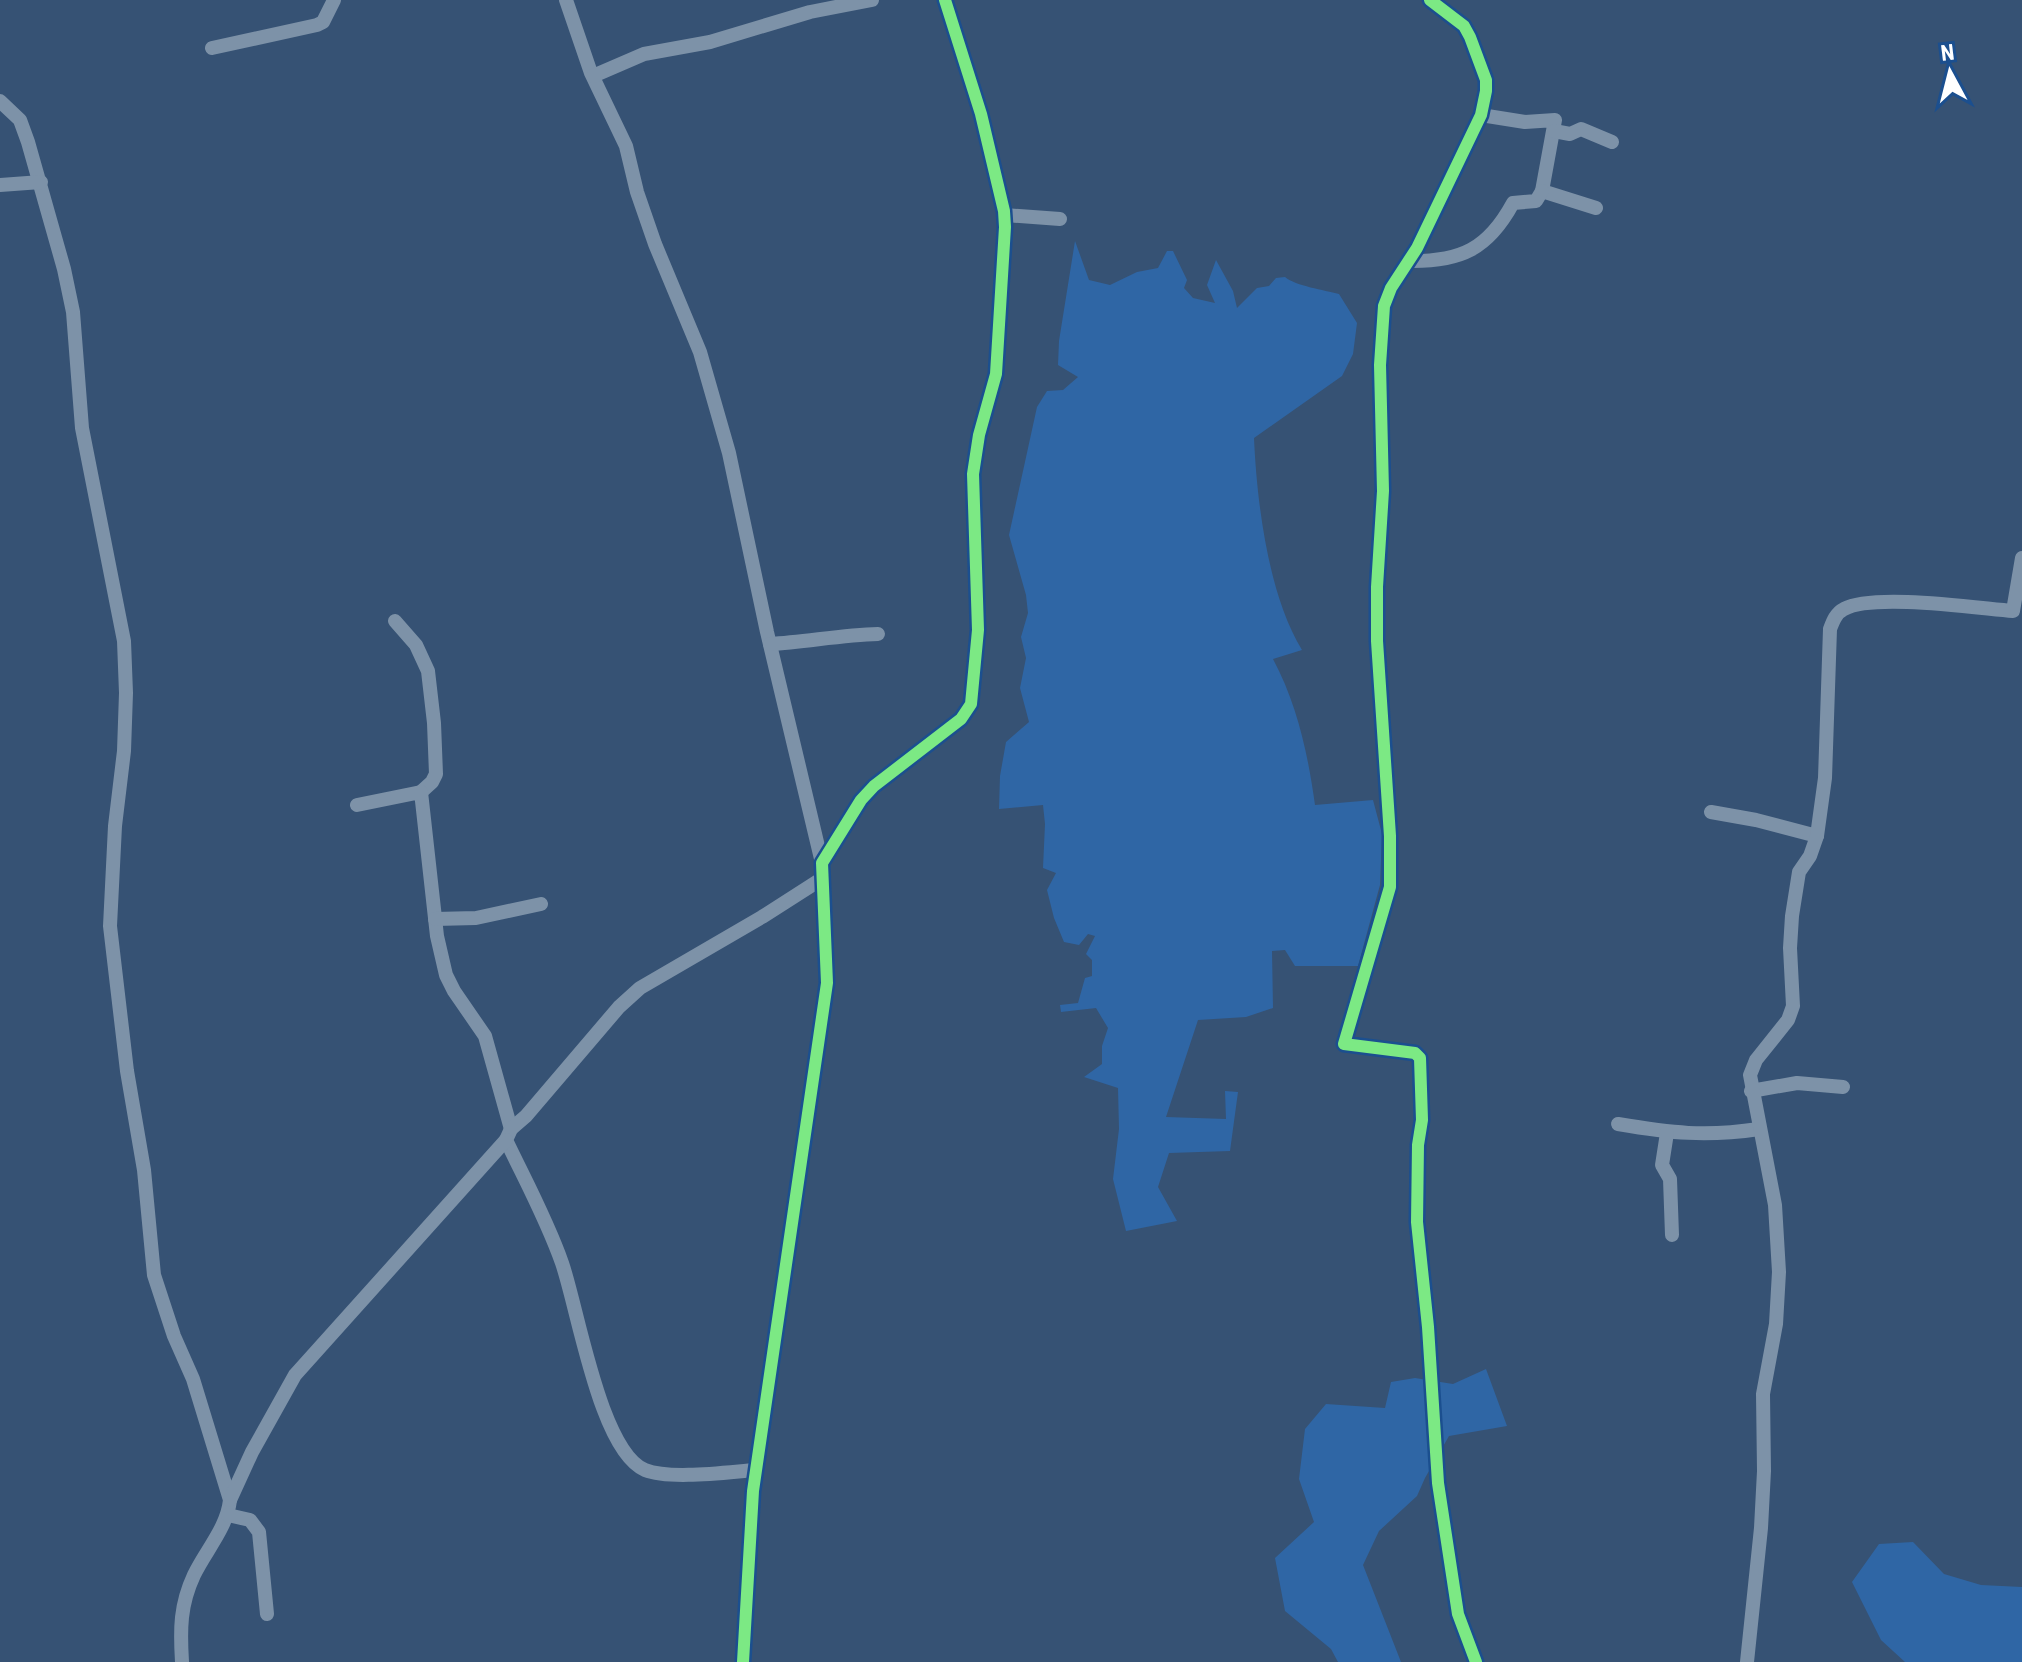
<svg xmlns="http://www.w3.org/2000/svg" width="2022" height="1662" font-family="'Roboto Condensed',sans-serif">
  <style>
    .green { fill: #2f66a5 }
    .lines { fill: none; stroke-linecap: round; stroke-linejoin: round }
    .minor { stroke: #7d92a8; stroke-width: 14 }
    .cycleway-casing { stroke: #1b4f8f; stroke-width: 17 }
    .cycleway { stroke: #7ce984; stroke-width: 12 }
  </style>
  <rect width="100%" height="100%" fill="#365274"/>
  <!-- green -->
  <g class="green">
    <path d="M1075 241 1089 280 1110 285 1137 272 1158 268 1167 251H1173L1187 280 1184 288 1193 298 1215 303 1207 285 1216 260 1233 291 1237 308 1257 288 1269 286 1276 278 1285 277C1296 286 1324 290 1339 294L1357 323 1353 354 1342 376 1254 438C1257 503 1268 594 1302 650L1273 659C1297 704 1308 754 1315 805L1373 800 1382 834 1380 885 1358 966H1295L1285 950 1272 951 1273 1008 1246 1017 1198 1020 1166 1117 1226 1119 1225 1091 1238 1092 1230 1151 1169 1153 1158 1187 1177 1221 1126 1231 1113 1179 1119 1129 1118 1088 1084 1077 1102 1064V1046L1108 1028 1096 1008 1061 1012 1060 1005 1078 1003 1085 978 1092 976V960L1086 954 1095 936 1088 934 1079 945 1064 942 1054 918 1047 890 1056 873 1043 868 1045 824 1043 805 999 809 1000 776 1006 742 1029 722 1020 688 1026 658 1021 637 1028 613 1026 595 1009 535 1037 407 1047 391 1063 390 1078 377 1058 365 1059 341Z"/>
    <polygon points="1486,1369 1507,1426 1449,1436 1425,1478 1417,1496 1379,1531 1363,1565 1401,1662 1338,1662 1331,1649 1285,1611 1275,1558 1314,1522 1299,1479 1305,1429 1326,1404 1385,1408 1391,1382 1415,1378 1453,1384"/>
    <polygon points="1913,1542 1944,1574 1981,1585 2022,1587 2022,1662 1905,1662 1881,1640 1852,1582 1879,1544"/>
  </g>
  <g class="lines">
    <!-- minor -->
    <g class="minor">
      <polyline points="566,0 591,73 626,146 637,192 655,244 700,352 729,453 767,632 822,863"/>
      <polyline points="1430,0 1464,26 1470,37 1486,80 1486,91 1481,115 1417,248 1391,288 1384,306 1380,365 1383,491 1377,587 1377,641 1390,836 1390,887 1344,1044 1415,1053 1420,1058 1422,1120 1418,1145 1417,1222 1428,1327 1438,1483 1458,1614 1476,1662"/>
      <polyline points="212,48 317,25 323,22 334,0"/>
      <polyline points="593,76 644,54 710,42 810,12 872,0"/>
      <path d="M0 101 20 120 28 142 64 269 73 312 82 428 124 641 126 693 124 751 115 826 110 926 127 1071 144 1170 154 1275 174 1336 193 1379 230 1500C227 1528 206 1550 194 1575 180 1605 180 1629 182 1662"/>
      <polyline points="1481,115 1525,122 1555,120 1542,191 1596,208"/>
      <polyline points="1554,131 1570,134 1581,129 1612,142"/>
      <polyline points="0,185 41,182"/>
      <polyline points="1004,215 1060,219"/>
      <path d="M1408 261C1461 262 1488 249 1513 203L1536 201 1542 191"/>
      <polyline points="395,621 416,645 428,671 434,723 436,774 432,782 421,792"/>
      <path d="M770 644C806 642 841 635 878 634"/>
      <polyline points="357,805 421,792 437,936 446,975 454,991 485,1036 511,1129"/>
      <polyline points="1711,812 1756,820 1817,836"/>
      <polyline points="435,919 476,918 541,904"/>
      <polyline points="1751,1091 1797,1083 1843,1087"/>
      <path d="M1618 1124C1671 1133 1705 1137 1759 1129"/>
      <polyline points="1667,1133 1662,1165 1670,1179 1672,1235"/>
      <path d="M755 1470C728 1472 670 1480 645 1470 600 1451 578 1309 562 1263 547 1220 525 1180 506 1140L511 1129 526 1116 619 1007 640 988 762 917 823 878"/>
      <polyline points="230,1500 252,1452 295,1375 506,1140"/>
      <polyline points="228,1515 250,1520 259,1532 267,1614"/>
      <polyline points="743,1662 753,1491 827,983 822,863 861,800 874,786 961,719 971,704 978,630 973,474 979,435 996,374 1005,227 1004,211 981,114 945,0"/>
      <path d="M1747 1662 1761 1528 1764 1471 1763 1394 1776 1324 1779 1272 1775 1205 1750 1075 1756 1060 1788 1020 1793 1006 1790 948 1792 916 1799 872 1810 856 1817 836 1825 778 1830 629C1833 621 1836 613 1844 609 1873 593 1976 608 2013 611L2022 558"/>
    </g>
    <!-- cycleway casing -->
    <g class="cycleway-casing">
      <g id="cycleway">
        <polyline points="1430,0 1464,26 1470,37 1486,80 1486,91 1481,115 1417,248 1391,288 1384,306 1380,365 1383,491 1377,587 1377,641 1390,836 1390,887 1344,1044 1415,1053 1420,1058 1422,1120 1418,1145 1417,1222 1428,1327 1438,1483 1458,1614 1476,1662"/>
        <polyline points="743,1662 753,1491 827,983 822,863 861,800 874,786 961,719 971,704 978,630 973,474 979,435 996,374 1005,227 1004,211 981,114 945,0"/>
      </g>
    </g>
    <!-- cycleway -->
    <use href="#cycleway" class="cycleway"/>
  </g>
  <!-- north arrow -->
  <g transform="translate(1950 72) rotate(353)" stroke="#1b4f8f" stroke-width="6" paint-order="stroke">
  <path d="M0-6L14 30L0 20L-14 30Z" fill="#ffffff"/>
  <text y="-12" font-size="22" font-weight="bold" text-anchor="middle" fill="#ffffff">N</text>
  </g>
</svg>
